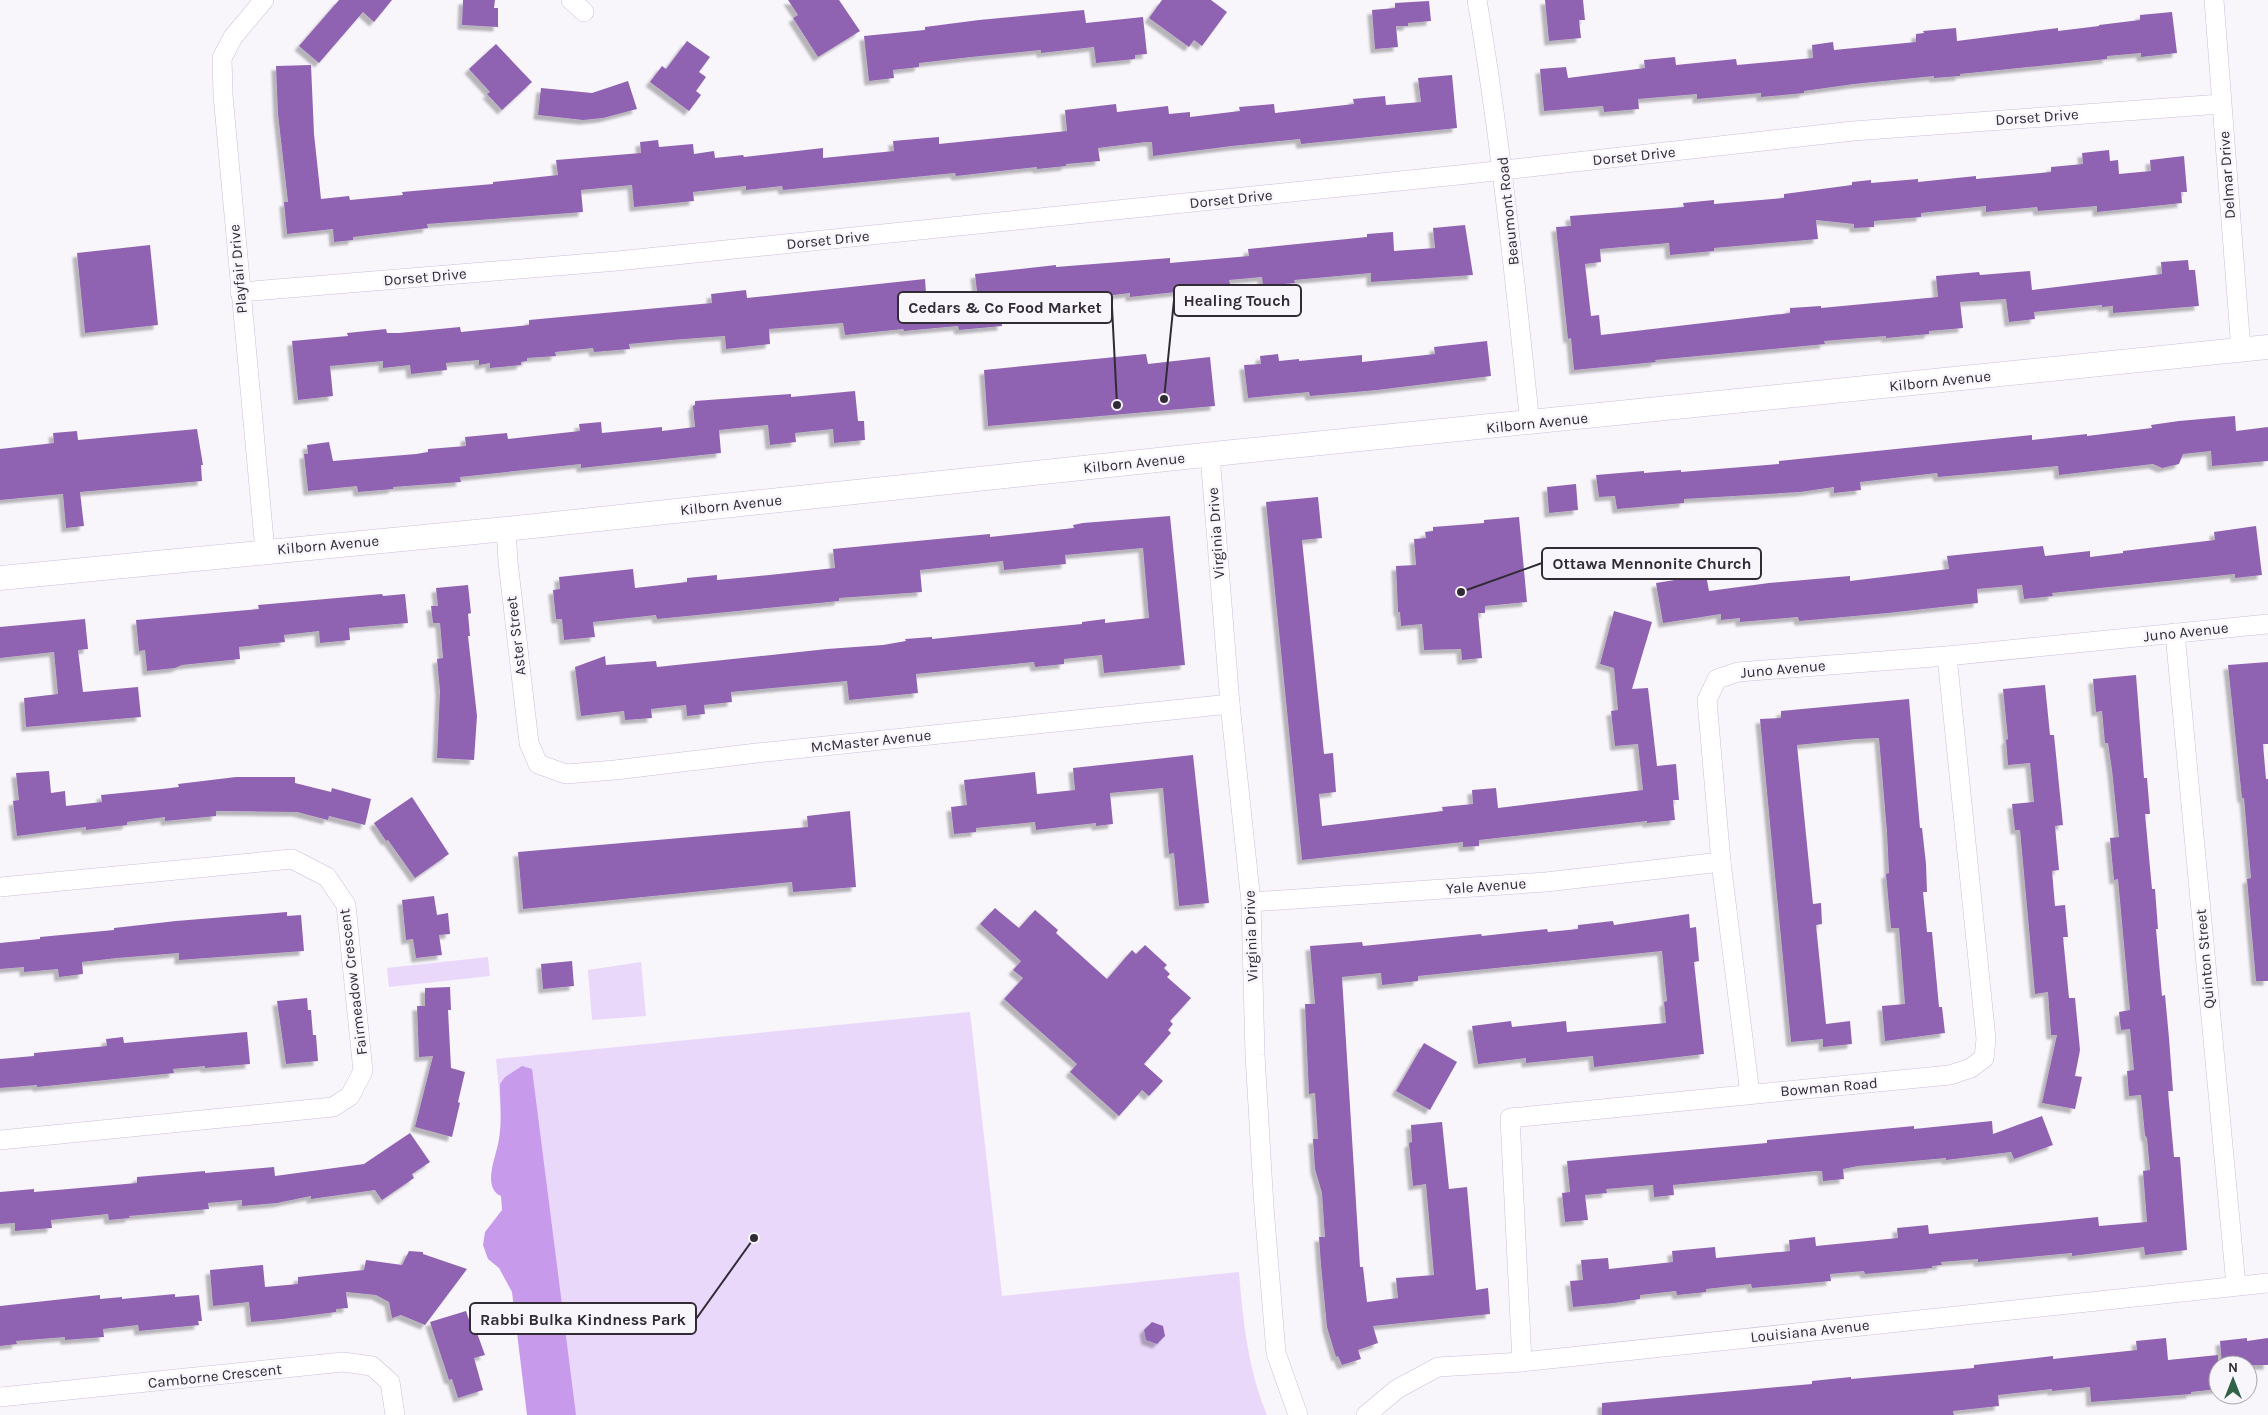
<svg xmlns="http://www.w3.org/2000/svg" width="2268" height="1415" font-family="Karla,sans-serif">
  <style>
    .green { fill: #ead8fb }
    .forest { fill: #c79aec }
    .building { fill: #8f63b1; filter: url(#shadow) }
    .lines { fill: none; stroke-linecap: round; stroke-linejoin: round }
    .minor-casing { stroke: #cdbeda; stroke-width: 20 }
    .tertiary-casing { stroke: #cdbeda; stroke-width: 25 }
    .minor { stroke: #fff; stroke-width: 19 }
    .tertiary { stroke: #fff; stroke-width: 24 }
    .labels { text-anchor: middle; stroke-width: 5; stroke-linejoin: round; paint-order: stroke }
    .street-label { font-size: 15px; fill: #312b36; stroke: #f8f5fb }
    .leader { fill: none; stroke: #312b36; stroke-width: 2 }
    .callout-dot { fill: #312b36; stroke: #f8f5fb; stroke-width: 2 }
    .callout { fill: #f8f5fb; stroke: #312b36; stroke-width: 2 }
    .callout-label { font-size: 16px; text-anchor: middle; font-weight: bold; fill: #312b36 }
  </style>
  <defs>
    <filter id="shadow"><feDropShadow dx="-4.5" dy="4.5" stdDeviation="1" flood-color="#0004"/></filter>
  </defs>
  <rect width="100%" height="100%" fill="#f8f5fb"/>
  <!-- green -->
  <g class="green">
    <polygon points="488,957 490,976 389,987 387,968"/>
    <polygon points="641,962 646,1016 592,1020 588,970"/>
    <path d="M970 1012 1002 1296 1239 1272C1243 1321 1248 1369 1267 1415H529L496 1059Z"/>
  </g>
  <!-- forest -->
  <path class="forest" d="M522 1066 532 1069 576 1415H527L512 1292 499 1268 488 1259 483 1245 485 1232 502 1210 501 1196C481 1187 497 1155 499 1139 502 1121 500 1101 500 1084L505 1077Z"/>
  <!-- building -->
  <g class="building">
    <polygon points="339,0 392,0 374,22 363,12 319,63 299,46"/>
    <polygon points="463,0 495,0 494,8 498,8 498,27 462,25"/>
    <polygon points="788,0 839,0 860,31 818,57 793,18 798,15"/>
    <polygon points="1162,0 1211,0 1227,12 1202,46 1194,40 1189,47 1149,18"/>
    <polygon points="1545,0 1583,0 1585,20 1579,20 1581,38 1549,41"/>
    <polygon points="1429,1 1431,21 1408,23 1408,26 1396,26 1398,47 1375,49 1372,10 1395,8 1395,3"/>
    <polygon points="1084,10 1086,23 1143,17 1147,54 1135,55 1135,59 1096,63 1094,47 1041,53 1041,50 971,57 919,63 919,67 893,70 894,78 869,81 864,36 925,30 925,27 979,20"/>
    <polygon points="2172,12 2177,53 2141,57 2141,53 2107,56 2107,59 1960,74 1960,76 1934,78 1934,76 1854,84 1804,91 1804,93 1761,97 1761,93 1697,99 1697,94 1638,99 1639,109 1604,112 1603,106 1544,111 1540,69 1566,67 1568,78 1645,68 1644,60 1675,57 1676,65 1736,59 1737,65 1813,58 1812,45 1833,42 1834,50 1916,42 1916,34 1924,33 1923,31 1956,28 1957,41 2058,28 2058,31 2099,26 2099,25 2140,20 2140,15"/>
    <polygon points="687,41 710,57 699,72 706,77 696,91 701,95 689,111 650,82 662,66 666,69"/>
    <polygon points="496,44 532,82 502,110 487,94 490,92 469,69"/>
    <polygon points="311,65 314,134 321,199 349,196 350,200 403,195 402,192 493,184 493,182 558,175 556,160 641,153 640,142 658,140 659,147 693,144 694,154 714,151 715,158 743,155 744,157 823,148 823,158 894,151 893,141 939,137 939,144 1067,131 1065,110 1116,104 1117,112 1168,106 1169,114 1190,112 1190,117 1240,111 1239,107 1274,104 1275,113 1354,104 1353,99 1385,96 1386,105 1421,102 1418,78 1452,75 1457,128 1301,144 1300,139 1232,146 1153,156 1152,142 1146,142 1098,148 1100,161 1066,164 1066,166 1037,169 1037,167 956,176 955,173 783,190 782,186 746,190 746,186 693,192 694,201 634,207 632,185 581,190 583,212 427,224 428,228 353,237 353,240 334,242 333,229 287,234 284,202 288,202 278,114 276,66"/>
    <polygon points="628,81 637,109 603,118 583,120 538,115 541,88 592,93"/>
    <polygon points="2109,150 2110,161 2118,160 2119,174 2151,171 2150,160 2184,156 2187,192 2181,192 2182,203 2097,212 2097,206 2038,211 2037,207 1986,212 1986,206 1921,213 1921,217 1874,221 1874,227 1854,228 1854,224 1816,220 1818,239 1714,248 1714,251 1670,255 1669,243 1600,249 1601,262 1585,264 1591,316 1599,315 1601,335 1790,313 1790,308 1821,306 1821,308 1938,297 1936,276 1979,272 1980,275 2030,271 2032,290 2162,274 2161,262 2188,260 2189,270 2195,270 2199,306 2113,313 2113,306 2102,307 2102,305 2034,312 2035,319 2009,322 2006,299 1960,302 1963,328 1929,331 1929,334 1886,338 1886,336 1824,341 1825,344 1655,360 1656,362 1574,370 1571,338 1568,339 1556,227 1571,226 1570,216 1684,207 1683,203 1714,200 1714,204 1784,198 1784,194 1852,185 1852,182 1871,180 1871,183 1918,179 1918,182 1976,176 1976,179 2051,172 2051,167 2083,164 2082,153"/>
    <polygon points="1465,225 1473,275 1371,282 1371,273 1294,280 1295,283 1263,286 1262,277 1229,280 1230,284 1217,285 1218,294 1186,297 1185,291 1130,297 1130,293 1000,309 1002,326 959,330 958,326 904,331 903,329 845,335 843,323 769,329 770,344 726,349 725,336 671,340 629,344 630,349 594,352 593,348 555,352 556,356 527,358 527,361 521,362 521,365 490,368 490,363 479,365 479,360 446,363 447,370 411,374 410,365 383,368 383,361 330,366 333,396 298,400 292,341 348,336 347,333 386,329 387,333 399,333 460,327 461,332 529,325 529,320 712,303 711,294 746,290 747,298 925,279 926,293 945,291 946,303 978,300 975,274 1056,265 1056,267 1170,258 1170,263 1249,256 1248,249 1367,237 1367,234 1393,232 1394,251 1435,248 1433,228"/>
    <polygon points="150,245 158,325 85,333 77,253"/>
    <polygon points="1487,341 1491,376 1377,390 1310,396 1309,392 1248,398 1244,365 1261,364 1260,356 1278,354 1279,361 1299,359 1299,361 1362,355 1362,362 1435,354 1434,347"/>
    <polygon points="1146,354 1148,364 1210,357 1215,406 988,426 984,370"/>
    <polygon points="855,391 858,421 864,421 865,440 834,443 833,429 795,433 796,442 770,445 768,425 719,430 721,453 581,468 581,464 460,477 461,482 393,487 393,489 358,492 357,486 308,491 304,454 308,454 307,445 329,442 333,461 416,454 428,452 428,449 466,446 465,437 507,433 508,439 580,431 579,424 601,422 602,433 662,427 662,431 695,427 693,406 695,405 695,401 791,394 791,397"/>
    <polygon points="2235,416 2236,431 2268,427 2268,461 2212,466 2211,451 2183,454 2179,464 2162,468 2153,464 2059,475 2058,466 1938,477 1937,473 1860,482 1861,490 1834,493 1834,487 1800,492 1684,499 1684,503 1617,509 1615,496 1599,497 1596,475 1644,471 1644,473 1681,470 1681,472 1779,464 1779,461 2032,435 2032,440 2087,434 2087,436 2152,428 2151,425 2179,421"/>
    <polygon points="197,429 203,465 201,465 202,481 80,492 84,526 66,528 63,494 0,500 0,449 54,443 53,433 77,431 78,440"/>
    <polygon points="1576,484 1578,510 1549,513 1547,487"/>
    <polygon points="1318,497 1322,538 1302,540 1324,754 1333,753 1336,792 1319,794 1322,826 1443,811 1442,807 1473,804 1472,790 1496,788 1498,808 1643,790 1638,744 1615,746 1611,711 1618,710 1614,668 1600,664 1614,611 1652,622 1632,689 1648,688 1657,766 1676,764 1679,800 1673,800 1675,820 1647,823 1647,821 1479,840 1479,846 1463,847 1463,842 1302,860 1266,502"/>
    <polygon points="1170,516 1185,665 1104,673 1102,655 1064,659 1064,664 1035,667 1034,662 916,674 918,693 849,700 847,681 731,692 732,702 704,705 705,714 687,716 686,705 651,709 652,718 625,720 624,711 581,716 575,667 605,656 606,665 656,661 657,667 827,649 883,645 906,641 905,639 932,637 932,639 1082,624 1082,622 1105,619 1105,623 1149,618 1143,548 1065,555 1066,564 1004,570 1003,561 920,570 922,592 839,598 839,601 657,619 656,615 593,622 595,637 564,640 562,619 556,619 553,590 560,589 559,577 633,569 635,588 687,582 687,578 717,575 717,580 749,577 835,568 833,549 990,534 990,537 1074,528 1073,525 1083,523"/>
    <polygon points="1519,517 1527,602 1485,606 1485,613 1478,613 1482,658 1462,660 1461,649 1424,650 1422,624 1401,626 1400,612 1398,612 1396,566 1416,565 1414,539 1426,538 1425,532 1433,531 1433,527 1484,523 1484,520"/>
    <polygon points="2256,526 2262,575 2235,578 2235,574 2052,593 2053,596 2024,599 2022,585 2000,587 1977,589 1978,603 1888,613 1799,621 1798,617 1740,622 1740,618 1721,620 1721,614 1663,623 1656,583 1706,575 1709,591 1769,583 1850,576 1850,581 1949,569 1947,556 2043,546 2045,556 2090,551 2090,557 2123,553 2123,551 2215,540 2214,532"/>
    <polygon points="468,585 471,613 468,614 470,636 468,636 477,716 474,760 437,758 440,691 437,659 443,658 440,623 433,623 431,606 438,606 436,588"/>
    <polygon points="382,594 383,596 405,594 408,623 349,628 350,640 320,643 319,631 284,635 285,642 239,647 240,659 182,665 175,668 147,671 145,650 139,651 136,620 259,609 258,605"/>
    <polygon points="85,619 88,649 78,650 83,692 138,687 141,717 26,727 24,698 58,694 54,652 0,658 0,627"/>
    <polygon points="2268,662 2268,744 2263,744 2266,779 2268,779 2268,981 2256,981 2247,879 2251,878 2244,798 2242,798 2228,665"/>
    <polygon points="2136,675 2144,778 2147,778 2150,814 2145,814 2152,889 2155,889 2158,929 2156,929 2162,996 2165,995 2169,1038 2173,1091 2168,1091 2174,1157 2180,1157 2187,1250 2145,1255 2144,1247 2072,1256 2072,1253 1978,1262 1978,1259 1941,1262 1942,1265 1932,1266 1932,1268 1865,1274 1864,1271 1830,1274 1831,1281 1752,1288 1751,1284 1706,1289 1706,1292 1677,1295 1676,1291 1640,1295 1640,1299 1614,1303 1573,1307 1570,1281 1583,1280 1581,1260 1608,1258 1609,1269 1673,1262 1672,1251 1715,1247 1716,1258 1790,1251 1789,1240 1815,1237 1816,1246 1898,1238 1897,1228 1928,1225 1929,1234 2098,1217 2099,1226 2147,1222 2143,1171 2150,1170 2147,1138 2145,1135 2141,1095 2129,1096 2127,1071 2134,1070 2130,1029 2121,1030 2119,1012 2130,1010 2118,879 2114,880 2110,838 2119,837 2112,770 2108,743 2105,743 2102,711 2096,712 2093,679"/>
    <polygon points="2045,685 2050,735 2054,735 2063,825 2055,826 2059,870 2052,871 2055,906 2065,905 2068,937 2063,937 2069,998 2075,998 2080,1050 2075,1076 2082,1077 2075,1109 2042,1103 2057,1035 2051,1035 2048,992 2035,994 2020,830 2015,830 2012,804 2034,802 2030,763 2008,765 2006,740 2008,739 2003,689"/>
    <polygon points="1909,699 1920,828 1922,828 1926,864 1927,892 1923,892 1927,932 1932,932 1939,1007 1942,1007 1945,1033 1885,1041 1882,1006 1905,1004 1899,928 1891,928 1886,874 1889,873 1887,832 1879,738 1857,739 1797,745 1813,904 1821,903 1822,924 1816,925 1826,1024 1850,1021 1852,1044 1823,1047 1823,1039 1791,1042 1760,719 1781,718 1781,711"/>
    <polygon points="1193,755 1209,903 1179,906 1174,853 1169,854 1163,788 1110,793 1113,824 1096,826 1096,823 1036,830 1035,822 976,828 976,832 954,834 951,807 967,805 964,780 1035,772 1037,794 1075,790 1073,768"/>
    <polygon points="49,771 51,793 65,791 66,806 102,802 101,795 162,789 179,787 178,784 236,777 295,777 295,783 331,792 332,788 371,799 365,825 329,816 328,820 297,812 216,811 216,816 165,821 165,817 127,822 127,825 86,830 86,827 17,836 13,801 19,800 16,773"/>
    <polygon points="412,797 449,854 415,878 388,840 386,841 374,823"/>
    <polygon points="850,811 856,887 793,892 792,882 523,909 518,852 808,827 807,816"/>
    <polygon points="434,896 437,915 448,913 450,934 439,935 442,955 416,958 413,939 406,940 402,900"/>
    <polygon points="995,908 1019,928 1035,910 1058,930 1056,933 1107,979 1132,950 1136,954 1145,945 1167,965 1164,968 1170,974 1167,977 1191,998 1170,1021 1173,1024 1168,1030 1171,1033 1144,1064 1163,1081 1149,1096 1142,1090 1119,1116 1070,1072 1077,1064 1004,999 1023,978 1013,970 1021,961 980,924"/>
    <polygon points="287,912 287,916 301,915 304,951 179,960 179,953 117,958 82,962 83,974 59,977 58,969 24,972 24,967 0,969 0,943 40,939 40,937 114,930 114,928 176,921"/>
    <polygon points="1689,914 1690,928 1696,927 1699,961 1694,962 1704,1054 1594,1067 1593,1056 1526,1063 1526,1058 1478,1064 1472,1026 1511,1021 1512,1027 1566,1021 1567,1032 1666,1023 1664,1002 1667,1001 1662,951 1418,976 1418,981 1382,985 1381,973 1342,977 1360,1267 1363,1267 1367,1302 1398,1298 1396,1278 1434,1275 1426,1184 1413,1186 1409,1143 1412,1142 1411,1125 1442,1122 1449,1189 1467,1187 1476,1290 1488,1288 1490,1314 1373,1326 1378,1343 1358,1350 1361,1359 1342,1365 1338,1356 1336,1357 1327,1327 1321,1265 1319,1237 1325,1237 1322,1193 1315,1169 1313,1139 1318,1139 1315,1093 1309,1094 1305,1004 1315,1004 1310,946 1362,942 1363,946 1481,934 1482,936 1547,929 1548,932 1578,929 1578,925 1613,921 1614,925"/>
    <polygon points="572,961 574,986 543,989 541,964"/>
    <polygon points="450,987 451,1010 448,1010 451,1068 465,1072 458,1102 460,1103 452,1137 415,1127 433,1056 419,1057 417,1006 425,1006 425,988"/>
    <polygon points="307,998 308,1010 311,1010 313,1035 316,1035 318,1061 286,1064 277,1001"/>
    <polygon points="247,1032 250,1064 205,1068 205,1066 173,1069 174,1073 37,1087 37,1085 0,1088 0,1059 34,1056 34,1053 107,1046 106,1039 123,1037 124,1043"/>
    <polygon points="1424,1043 1457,1062 1430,1110 1396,1091"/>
    <polygon points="2042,1116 2053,1145 2014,1159 2011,1152 1946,1160 1946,1158 1858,1166 1843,1169 1844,1179 1823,1181 1822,1171 1816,1171 1673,1185 1674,1195 1654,1197 1653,1185 1606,1189 1607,1193 1585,1195 1588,1220 1565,1222 1562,1193 1570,1192 1567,1161 1767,1143 1767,1140 1914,1126 1914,1129 1992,1121 1993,1134"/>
    <polygon points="410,1133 430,1162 412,1174 414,1178 382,1200 375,1190 311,1199 311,1196 277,1203 242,1206 242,1200 208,1203 209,1209 129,1216 130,1218 109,1220 108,1214 51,1220 52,1228 15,1231 15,1223 0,1224 0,1192 34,1189 34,1192 137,1183 137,1177 205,1171 205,1173 274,1167 275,1176 364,1164"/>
    <polygon points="409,1251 423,1252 423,1254 467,1269 425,1325 401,1315 392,1318 389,1302 376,1295 346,1292 348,1308 336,1309 336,1312 283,1319 251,1322 249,1302 213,1306 210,1270 263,1265 265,1287 298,1284 298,1277 364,1270 366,1260 402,1265"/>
    <polygon points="175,1294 175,1297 199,1295 202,1321 198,1321 199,1325 139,1331 138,1325 103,1329 104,1337 65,1340 65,1337 16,1341 17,1344 0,1346 0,1306 100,1295 100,1299 122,1297 122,1299"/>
    <polygon points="466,1311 474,1334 477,1333 485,1355 474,1358 483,1390 458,1398 452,1379 449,1380 430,1322"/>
    <polygon points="1152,1322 1163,1326 1165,1336 1157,1344 1146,1340 1144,1330"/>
    <polygon points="2166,1338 2168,1360 2218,1355 2218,1389 2191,1392 2191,1394 2091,1402 2090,1387 2052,1391 2052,1389 1998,1395 1999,1406 1953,1411 1954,1415 1602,1415 1602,1403 1812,1384 1812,1381 1851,1377 1851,1379 1974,1368 1974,1365 2053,1356 2053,1359 2137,1350 2136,1341"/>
    <polygon points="2247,1338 2247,1341 2268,1338 2268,1365 2222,1365 2220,1341"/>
  </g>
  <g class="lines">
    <!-- minor casing -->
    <g class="minor-casing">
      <g id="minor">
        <polyline points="264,0 233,37 222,58 223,95 265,551"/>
        <polyline points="571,0 584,12"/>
        <path d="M1477 0C1501 141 1515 282 1530 424"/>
        <polyline points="2214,0 2241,350"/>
        <polyline points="240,292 617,261 1468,174 1853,131 2221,104"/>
        <polyline points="1210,455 1230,704 1251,902 1255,1055 1264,1207 1276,1353 1298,1415"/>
        <polyline points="506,529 508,562 529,743 538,764 566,774 615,770 757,753 1230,704"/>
        <polyline points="2175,633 2236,1285"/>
        <polyline points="0,887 292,859 327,877 346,905 363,1071 350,1096 333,1107 0,1140"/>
        <polyline points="1251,902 1546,882 1721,862"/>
        <polyline points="1750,1094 1721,862 1707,700 1717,679 1738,672 1947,656 2268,624"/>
        <polyline points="1522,1362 1510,1118 1950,1075 1971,1068 1984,1058 1986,1039 1947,656"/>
        <polyline points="0,1397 343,1362 372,1366 390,1382 395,1415"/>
        <polyline points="1366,1415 1397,1389 1438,1367 1522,1362 2268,1283"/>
      </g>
    </g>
    <!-- tertiary casing -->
    <g class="tertiary-casing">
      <polyline id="tertiary" points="0,578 506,529 1233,452 2268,347"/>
    </g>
    <!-- minor -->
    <use href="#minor" class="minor"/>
    <!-- tertiary -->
    <use href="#tertiary" class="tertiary"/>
  </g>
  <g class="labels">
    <!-- street labels -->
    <g class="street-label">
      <text transform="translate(2037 117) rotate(-4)" y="5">Dorset Drive</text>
      <text transform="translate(1634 156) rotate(-6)" y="5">Dorset Drive</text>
      <text transform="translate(2227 175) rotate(-94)" y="5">Delmar Drive</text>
      <text transform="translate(1231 199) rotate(-6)" y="5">Dorset Drive</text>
      <text transform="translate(1508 211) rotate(-96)" y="5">Beaumont Road</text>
      <text transform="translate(828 240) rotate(-6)" y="5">Dorset Drive</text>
      <text transform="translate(238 269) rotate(-95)" y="5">Playfair Drive</text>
      <text transform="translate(425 277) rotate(-5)" y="5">Dorset Drive</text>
      <text transform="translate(1940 381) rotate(-6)" y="5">Kilborn Avenue</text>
      <text transform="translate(1537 423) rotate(-6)" y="5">Kilborn Avenue</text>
      <text transform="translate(1134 463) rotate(-6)" y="5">Kilborn Avenue</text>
      <text transform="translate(731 505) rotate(-6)" y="5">Kilborn Avenue</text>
      <text transform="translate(1216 533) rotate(-94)" y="5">Virginia Drive</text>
      <text transform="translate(328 545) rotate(-5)" y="5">Kilborn Avenue</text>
      <text transform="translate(2186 632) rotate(-6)" y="5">Juno Avenue</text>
      <text transform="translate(516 636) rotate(-97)" y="5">Aster Street</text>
      <text transform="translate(1783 669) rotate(-5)" y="5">Juno Avenue</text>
      <text transform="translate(871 741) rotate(-6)" y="5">McMaster Avenue</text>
      <text transform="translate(1486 886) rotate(-4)" y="5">Yale Avenue</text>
      <text transform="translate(1251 936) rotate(-92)" y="5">Virginia Drive</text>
      <text transform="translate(2205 959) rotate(-95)" y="5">Quinton Street</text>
      <text transform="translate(353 982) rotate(-97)" y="5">Fairmeadow Crescent</text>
      <text transform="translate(1829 1087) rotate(-5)" y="5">Bowman Road</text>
      <text transform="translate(1810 1331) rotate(-6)" y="5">Louisiana Avenue</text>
      <text transform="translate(215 1376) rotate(-6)" y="5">Camborne Crescent</text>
    </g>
  </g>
  <!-- callouts -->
  <path class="leader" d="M1164 399L1174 300M1117 405L1112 307M1461 592L1542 563M754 1238L696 1319"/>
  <g class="callout-dot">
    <circle cx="1164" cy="399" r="5"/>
    <circle cx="1117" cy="405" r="5"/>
    <circle cx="1461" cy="592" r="5"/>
    <circle cx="754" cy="1238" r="5"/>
  </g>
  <g class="callout">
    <rect x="1174" y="285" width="127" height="31" rx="5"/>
    <rect x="898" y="292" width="214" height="31" rx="5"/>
    <rect x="1542" y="548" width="219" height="31" rx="5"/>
    <rect x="470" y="1303" width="226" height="31" rx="5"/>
  </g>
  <g class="callout-label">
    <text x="1237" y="306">Healing Touch</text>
    <text x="1005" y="313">Cedars &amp; Co Food Market</text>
    <text x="1652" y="569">Ottawa Mennonite Church</text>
    <text x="583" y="1325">Rabbi Bulka Kindness Park</text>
  </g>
  <!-- north arrow -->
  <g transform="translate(2233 1380)"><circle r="24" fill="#f8f5fb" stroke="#a8a4ac"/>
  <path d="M0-4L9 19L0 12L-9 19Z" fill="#2f6247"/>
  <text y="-8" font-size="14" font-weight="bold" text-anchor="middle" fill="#312b36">N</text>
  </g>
</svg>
